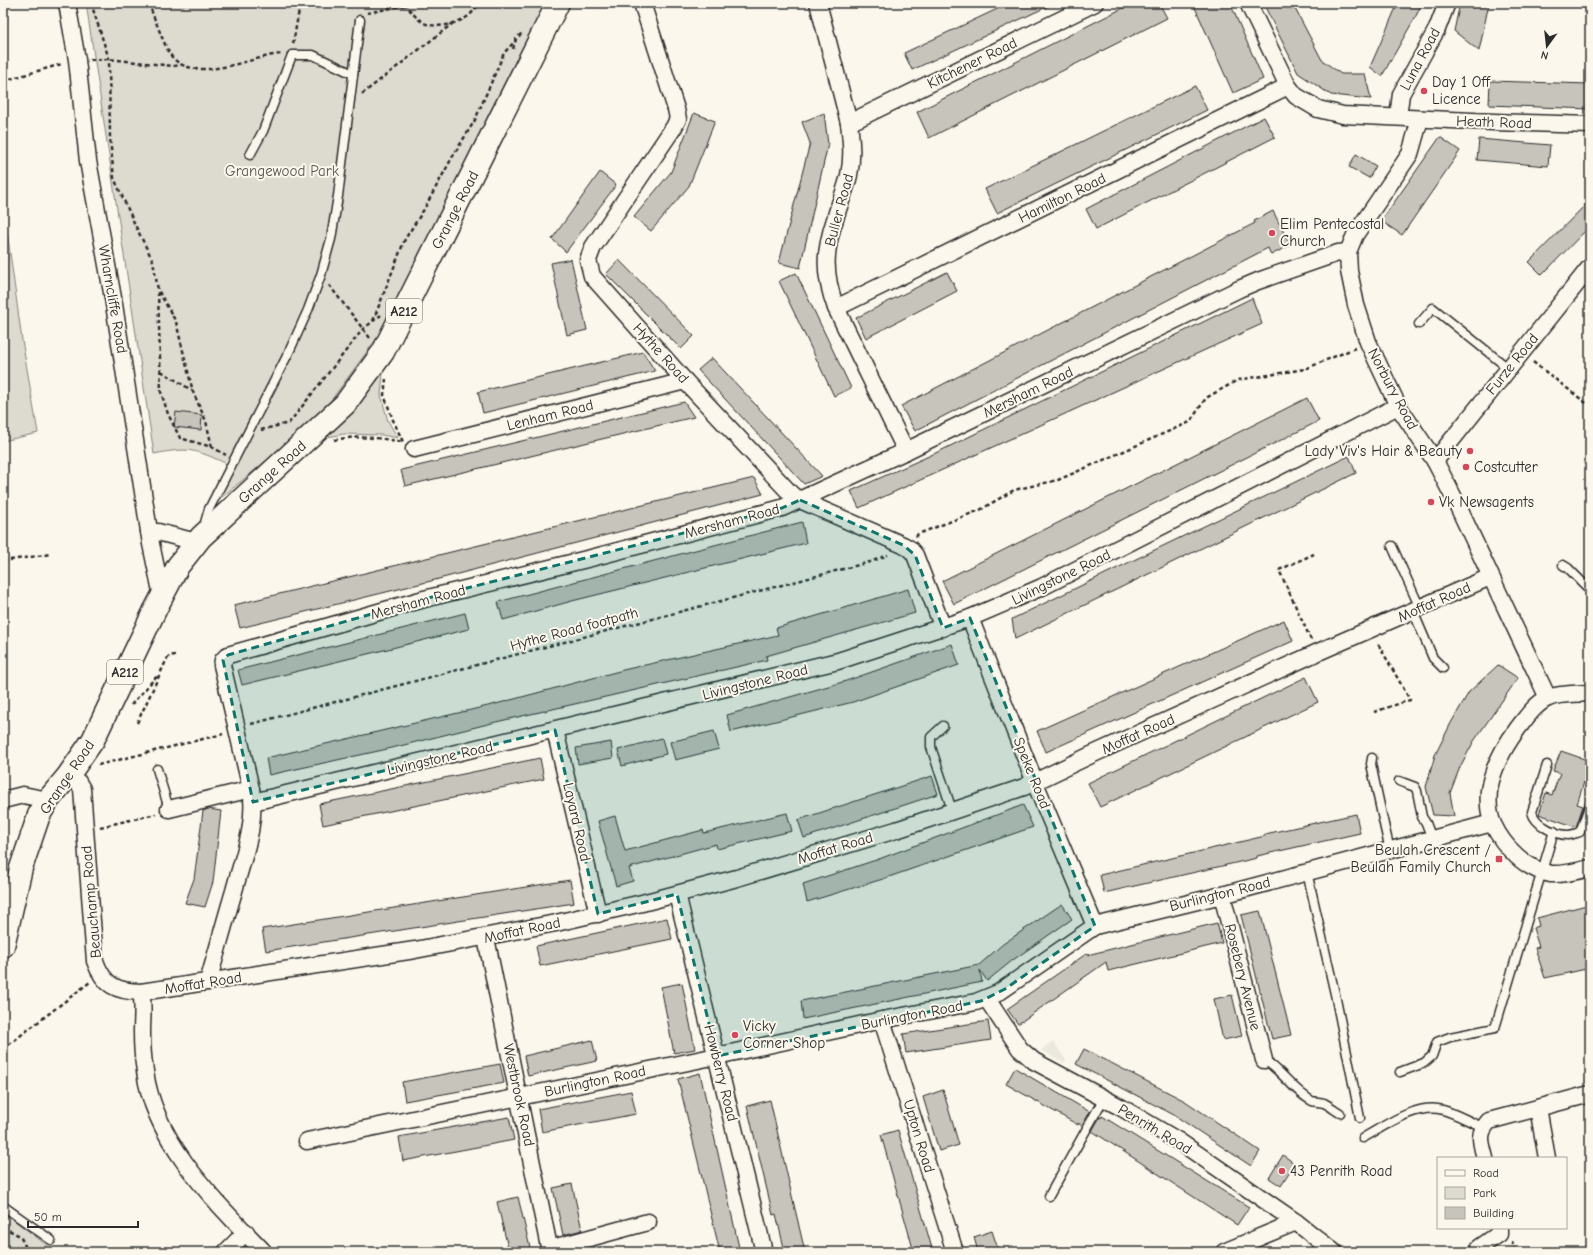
<svg xmlns="http://www.w3.org/2000/svg" width="1593" height="1255" font-family="'Comic Neue',sans-serif">
  <style>
    .built { fill: #ebe8de }
    .green { fill: #dddad0; stroke: #84827e }
    .building { fill: #c7c4bc; stroke: #2b2b2b }
    .lines { fill: none; stroke-linecap: round; stroke-linejoin: round }
    .service-casing { stroke: #2b2b2b; stroke-width: 11 }
    .minor-casing { stroke: #2b2b2b; stroke-width: 19 }
    .primary-casing { stroke: #2b2b2b; stroke-width: 25 }
    .path { stroke: #2b2b2b; stroke-width: 2.5; stroke-dasharray: 4 3; stroke-linecap: butt }
    .service { stroke: #fbf7ec; stroke-width: 8 }
    .minor { stroke: #fbf7ec; stroke-width: 16 }
    .primary { stroke: #fbf7ec; stroke-width: 22 }
    .marked { fill: #0f766e; fill-opacity: 0.2; stroke: #0f766e; stroke-width: 3; stroke-dasharray: 8 5; stroke-linejoin: round }
    .poi-dot { fill: #d1495b; stroke: #fbf7ec; stroke-width: 1.5 }
    .labels { text-anchor: middle; stroke-width: 4; stroke-linejoin: round; paint-order: stroke }
    .shield { fill: #fbf7ec; stroke: #696865; stroke-width: 1 }
    .shield-label { font-size: 14px; font-weight: bold; fill: #2b2b2b }
    .street-label { font-size: 15px; fill: #2b2b2b; stroke: #fbf7ec }
    .poi-label { font-size: 15px; fill: #2b2b2b; stroke: #fbf7ec; text-anchor: start }
    .park-label { font-size: 15px; fill: #585754; stroke: #fbf7ec }
  </style>
  <rect width="100%" height="100%" fill="#fbf7ec"/>
  <filter id="ink" filterUnits="userSpaceOnUse"><feTurbulence type="fractalNoise" baseFrequency=".025" numOctaves="2"/><feDisplacementMap in="SourceGraphic" scale="8" xChannelSelector="R" yChannelSelector="G"/><feConvolveMatrix kernelMatrix="1 2 1 2 8 2 1 2 1" color-interpolation-filters="sRGB"/></filter>
  <g filter="url(#ink)">
    <!-- built -->
    <polygon class="built" points="1053,1041 1066,1060 1064,1063 1041,1050"/>
    <!-- green -->
    <g class="green">
      <path d="M86 3H546L391 323 374 342 318 418 222 497 212 492 227 464C195 449 189 447 154 454Z"/>
      <polygon points="3,202 22,340 38,433 3,441"/>
      <polygon points="383,372 381,395 388,421 398,438 382,435 344,434 316,439 351,409"/>
      <polygon points="3,1212 56,1252 11,1252 3,1242"/>
    </g>
    <!-- building -->
    <g class="building">
      <polygon points="1010,3 1055,3 912,70 904,53"/>
      <polygon points="1133,3 1159,3 1167,18 929,138 917,112"/>
      <polygon points="1193,3 1230,3 1263,79 1233,93"/>
      <polygon points="1263,3 1292,3 1322,60 1341,74 1365,74 1371,99 1331,95 1298,73"/>
      <polygon points="1398,3 1422,3 1417,14 1382,76 1370,67"/>
      <polygon points="1460,3 1489,3 1479,51 1454,31"/>
      <polygon points="1490,81 1590,84 1590,109 1489,105"/>
      <polygon points="1195,86 1207,110 997,213 985,189"/>
      <polygon points="694,113 715,121 689,186 651,231 634,217 671,172"/>
      <polygon points="824,113 828,144 800,268 779,263 810,143 802,122"/>
      <polygon points="1264,117 1275,137 1096,229 1086,209"/>
      <polygon points="1440,137 1460,151 1402,235 1381,221"/>
      <polygon points="1479,139 1550,145 1548,166 1477,160"/>
      <polygon points="1356,154 1376,166 1369,178 1349,167"/>
      <polygon points="600,172 616,185 566,252 552,239"/>
      <polygon points="1590,200 1590,226 1542,275 1529,262"/>
      <polygon points="1273,211 1290,245 1271,255 1268,248 915,431 901,406 1255,223 1254,221"/>
      <polygon points="571,259 587,330 567,335 551,263"/>
      <polygon points="619,260 694,336 681,349 606,274"/>
      <polygon points="947,272 957,291 866,338 856,318"/>
      <polygon points="796,273 851,388 834,396 779,281"/>
      <polygon points="1252,298 1262,324 859,508 851,491 940,451"/>
      <polygon points="643,352 655,371 483,413 478,392"/>
      <polygon points="712,358 822,476 804,484 698,370"/>
      <polygon points="1307,398 1319,421 954,604 942,581"/>
      <polygon points="684,402 694,417 405,486 401,470"/>
      <polygon points="176,412 202,415 201,430 174,427"/>
      <polygon points="1349,456 1356,473 1015,639 1012,619"/>
      <polygon points="754,478 763,494 431,581 240,628 234,605"/>
      <polygon points="802,522 806,543 572,601 503,620 498,602"/>
      <polygon points="908,589 915,613 766,656 767,660 496,722 392,748 269,775 266,758 492,705 623,670 778,635 776,628"/>
      <polygon points="465,613 469,629 242,685 238,670"/>
      <polygon points="1284,620 1293,641 1046,752 1037,731"/>
      <polygon points="952,644 959,665 853,702 731,732 727,715 846,681"/>
      <polygon points="1498,665 1518,678 1474,741 1460,767 1450,793 1454,816 1433,815 1426,787 1435,755 1451,723 1469,692"/>
      <polygon points="1306,677 1318,702 1100,807 1088,783"/>
      <polygon points="714,731 719,749 675,760 670,742"/>
      <polygon points="662,738 666,754 622,766 618,750"/>
      <polygon points="611,742 613,758 578,764 576,748"/>
      <polygon points="1561,751 1590,761 1590,784 1584,782 1577,804 1583,806 1576,827 1539,814 1546,793 1552,795 1560,773 1553,771"/>
      <polygon points="540,758 544,779 323,825 319,804"/>
      <polygon points="932,776 938,794 804,838 798,820"/>
      <polygon points="1023,805 1033,827 883,879 807,902 803,884 879,859"/>
      <polygon points="208,809 221,811 213,882 205,907 185,903 194,879 203,811"/>
      <polygon points="787,813 792,831 717,849 716,844 629,868 633,881 616,886 598,821 615,816 625,851 703,830 704,833"/>
      <polygon points="1356,814 1360,833 1257,856 1257,858 1104,893 1100,875 1265,836 1265,834"/>
      <polygon points="570,880 574,903 266,951 262,929"/>
      <polygon points="1062,904 1072,919 1013,960 987,981 980,970 982,982 803,1019 801,1001 979,965 1003,944"/>
      <polygon points="1590,904 1590,962 1585,964 1586,969 1545,978 1535,948 1539,947 1533,928 1539,926 1537,918"/>
      <polygon points="1260,911 1291,1035 1272,1039 1241,915"/>
      <polygon points="667,918 672,939 540,966 536,946"/>
      <polygon points="1217,923 1222,943 1108,971 1106,962 1018,1024 1007,1009 1086,954 1087,955"/>
      <polygon points="682,983 695,1049 674,1053 661,987"/>
      <polygon points="1232,995 1242,1036 1223,1040 1214,999"/>
      <polygon points="988,1021 991,1040 906,1053 903,1034"/>
      <polygon points="592,1040 597,1061 528,1076 524,1056"/>
      <polygon points="1084,1049 1185,1101 1260,1151 1251,1166 1174,1115 1076,1064"/>
      <polygon points="500,1064 504,1083 405,1101 402,1082"/>
      <polygon points="1015,1068 1090,1112 1082,1126 1078,1123 1078,1125 1006,1084"/>
      <polygon points="700,1073 740,1252 720,1252 678,1079"/>
      <polygon points="943,1090 959,1145 939,1151 923,1097"/>
      <polygon points="631,1091 636,1114 542,1132 538,1109"/>
      <polygon points="770,1100 795,1209 805,1252 785,1252 776,1214 773,1215 747,1106"/>
      <polygon points="1102,1116 1249,1207 1237,1225 1092,1131 1100,1117 1101,1118"/>
      <polygon points="509,1117 514,1140 403,1161 399,1137"/>
      <polygon points="898,1130 933,1252 914,1252 881,1135"/>
      <polygon points="1283,1155 1295,1164 1281,1186 1269,1178"/>
      <polygon points="572,1184 582,1230 563,1235 553,1188"/>
      <polygon points="518,1197 531,1252 509,1252 497,1202"/>
      <polygon points="992,1231 999,1252 978,1252 974,1237"/>
    </g>
    <g class="lines">
      <!-- service casing -->
      <g class="service-casing">
        <g id="service">
          <polyline points="250,155 263,131 292,55 313,55 353,74"/>
          <polyline points="1419,324 1433,308 1508,368"/>
          <polyline points="204,526 209,509 289,352 308,310 321,275 331,239 338,196 360,20"/>
          <polyline points="1392,546 1420,608"/>
          <polyline points="1563,565 1568,568 1590,590"/>
          <polyline points="1413,611 1433,658 1443,668"/>
          <polyline points="943,726 931,737 931,747 952,810"/>
          <polyline points="1372,758 1371,764 1385,829 1390,850"/>
          <path d="M1547 765 1532 812C1535 825 1556 835 1568 835 1572 835 1576 833 1580 832L1590 804"/>
          <polyline points="157,769 169,809"/>
          <polyline points="1399,781 1415,787 1417,791 1422,817 1426,823 1432,839"/>
          <polyline points="1307,872 1335,994 1360,1118"/>
          <path d="M1264 1060C1282 1070 1293 1091 1312 1101 1315 1102 1320 1102 1324 1103 1330 1106 1335 1110 1340 1113"/>
          <polyline points="1400,1072 1424,1063 1432,1056 1437,1042 1450,1037 1495,1028 1554,831"/>
          <path d="M1363 1138C1385 1126 1417 1102 1443 1110 1457 1114 1470 1122 1483 1127"/>
          <polyline points="1049,1196 1104,1098"/>
          <polyline points="3,1206 51,1240"/>
        </g>
      </g>
      <!-- minor casing -->
      <g class="minor-casing">
        <g id="minor">
          <polyline points="67,3 77,60 88,161 113,298 151,544 162,596"/>
          <polyline points="642,3 676,109 678,119 674,127 593,247 588,260 592,276 685,381 792,495 800,500 903,545 910,549 915,555 943,628"/>
          <path d="M818 3 849 123C851 140 853 157 849 175 846 189 840 202 836 216 824 251 823 273 836 308L906 451"/>
          <polyline points="1248,3 1288,86 1296,96 1318,109 1343,115 1494,122 1590,125"/>
          <polyline points="1398,117 1401,94 1437,29 1447,3"/>
          <polyline points="1420,119 1410,154 1355,235 1348,252 1349,271 1356,305 1368,342 1398,406 1435,461 1455,500 1548,698"/>
          <polyline points="849,123 1095,3"/>
          <polyline points="836,308 1288,86"/>
          <polyline points="414,449 685,381"/>
          <polyline points="1435,461 1590,267"/>
          <polyline points="149,532 158,532 196,542"/>
          <polyline points="970,618 1038,790 1095,926"/>
          <path d="M1590 693C1577 694 1560 693 1548 698 1535 704 1526 718 1518 728 1504 747 1492 768 1489 791 1488 801 1489 815 1493 824 1503 846 1526 870 1551 874 1564 875 1578 871 1590 868"/>
          <polyline points="555,730 598,914"/>
          <path d="M68 776 78 782 82 789 95 961C104 986 116 991 141 992L415 950 556 923 642 903 737 878 896 830 1024 787 1091 755 1316 653 1490 577"/>
          <polyline points="3,800 23,795 48,800"/>
          <polyline points="253,802 838,661 970,618 1042,587 1398,406"/>
          <polyline points="169,809 251,789"/>
          <polyline points="677,894 764,1252"/>
          <polyline points="1222,895 1264,1060"/>
          <polyline points="486,938 550,1252"/>
          <path d="M208 982C217 951 225 921 234 891 243 857 257 824 251 789L222 665 223 660 228 655 424 599 591 558 782 508 906 451 1239 289 1258 281 1338 253 1348 252"/>
          <path d="M141 992C144 1005 142 1019 142 1032 142 1045 143 1059 145 1071 154 1143 217 1203 264 1252"/>
          <polyline points="987,999 1020,1049 1034,1061 1122,1108 1180,1142 1296,1222 1334,1252"/>
          <polyline points="882,1020 955,1252"/>
          <polyline points="1538,1108 1547,1158"/>
          <polyline points="307,1141 717,1056 882,1020 976,1002 998,993 1095,926 1222,895 1492,823"/>
          <path d="M1485 1158C1481 1142 1477 1134 1489 1121L1590 1094"/>
          <polyline points="1479,1248 1499,1234 1499,1228"/>
          <polyline points="549,1249 648,1222"/>
          <polyline points="226,1252 246,1232"/>
          <polyline points="1224,1252 1296,1222"/>
        </g>
      </g>
      <!-- primary casing -->
      <g class="primary-casing">
        <polyline id="primary" points="3,946 21,868 39,815 48,800 68,776 93,740 155,610 178,566 201,537 345,404 383,352 558,3"/>
      </g>
      <!-- path -->
      <g class="path">
        <polyline points="91,3 109,59 110,138 114,178 136,227 153,261 158,290 176,322 193,392 206,421 212,447"/>
        <path d="M149 3C152 14 157 24 161 35 164 42 167 50 172 57 197 85 251 56 282 54"/>
        <path d="M405 3C409 10 417 19 424 23 437 29 456 24 467 17 472 14 476 7 480 3"/>
        <polyline points="367,13 406,5"/>
        <polyline points="293,44 299,10 297,3"/>
        <polyline points="513,49 516,39 522,33"/>
        <polyline points="90,60 109,59 173,66 181,65"/>
        <polyline points="3,81 62,64"/>
        <polyline points="362,94 452,24"/>
        <polyline points="329,285 370,338"/>
        <polyline points="158,292 161,392 168,414 180,438 212,447 226,455"/>
        <polyline points="373,321 405,239 423,211 453,156 475,120 504,53 516,40"/>
        <polyline points="1533,362 1590,406"/>
        <polyline points="161,371 193,391"/>
        <polyline points="261,430 289,423 363,329 381,315"/>
        <path d="M334 440C357 435 381 438 403 442L393 420 384 395 386 379"/>
        <polyline points="916,537 918,534 980,510 1014,490 1058,480 1190,422 1206,398 1238,380 1305,369 1355,348"/>
        <polyline points="3,561 51,554"/>
        <polyline points="1311,640 1279,570 1314,554"/>
        <polyline points="131,705 155,678 158,677"/>
        <polyline points="1374,712 1410,700 1377,642"/>
        <polyline points="137,723 166,661 169,656 175,655"/>
        <polyline points="251,724 870,562 888,555"/>
        <polyline points="98,765 223,734"/>
        <polyline points="100,827 156,814"/>
        <polyline points="3,1049 90,982"/>
        <polyline points="3,1227 20,1236 28,1252"/>
        <polyline points="1512,1241 1515,1252"/>
      </g>
      <!-- service -->
      <use href="#service" class="service"/>
      <!-- minor -->
      <use href="#minor" class="minor"/>
      <!-- primary -->
      <use href="#primary" class="primary"/>
    </g>
  </g>
  <!-- marked area -->
  <path class="marked" d="M800 500 903 545 915 555 943 628 970 618 1095 926 1005 989 981 1001 717 1056 677 894 598 914 555 730 253 802 223 660 228 655 424 599 782 508Z"/>
  <!-- markers -->
  <g class="poi-dot">
    <circle cx="1424" cy="91" r="4"/>
    <circle cx="1272" cy="233" r="4"/>
    <circle cx="1470" cy="451" r="4"/>
    <circle cx="1466" cy="467" r="4"/>
    <circle cx="1431" cy="502" r="4"/>
    <rect x="1495" y="855" width="8" height="8" rx="2"/>
    <circle cx="735" cy="1035" r="4"/>
    <circle cx="1282" cy="1171" r="4"/>
  </g>
  <g class="labels">
    <!-- shield labels -->
    <g class="shield">
      <rect x="386" y="299" width="36" height="24" rx="3"/>
      <rect x="107" y="660" width="36" height="24" rx="3"/>
    </g>
    <g class="shield-label">
      <text x="404" y="316">A212</text>
      <text x="125" y="677">A212</text>
    </g>
    <!-- street labels -->
    <g class="street-label">
      <text transform="translate(1420 59) rotate(-62)" y="5">Luna Road</text>
      <text transform="translate(972 63) rotate(-26)" y="5">Kitchener Road</text>
      <text transform="translate(1494 122) rotate(2)" y="5">Heath Road</text>
      <text transform="translate(1062 198) rotate(-26)" y="5">Hamilton Road</text>
      <text transform="translate(455 210) rotate(-63)" y="5">Grange Road</text>
      <text transform="translate(839 210) rotate(-75)" y="5">Buller Road</text>
      <text transform="translate(113 299) rotate(80)" y="5">Wharncliffe Road</text>
      <text transform="translate(661 353) rotate(48)" y="5">Hythe Road</text>
      <text transform="translate(1512 364) rotate(-51)" y="5">Furze Road</text>
      <text transform="translate(1393 389) rotate(62)" y="5">Norbury Road</text>
      <text transform="translate(1028 392) rotate(-26)" y="5">Mersham Road</text>
      <text transform="translate(550 415) rotate(-14)" y="5">Lenham Road</text>
      <text transform="translate(272 472) rotate(-42)" y="5">Grange Road</text>
      <text transform="translate(732 521) rotate(-15)" y="5">Mersham Road</text>
      <text transform="translate(1061 577) rotate(-26)" y="5">Livingstone Road</text>
      <text transform="translate(418 602) rotate(-15)" y="5">Mersham Road</text>
      <text transform="translate(1434 602) rotate(-24)" y="5">Moffat Road</text>
      <text transform="translate(574 629) rotate(-15)" y="5">Hythe Road footpath</text>
      <text transform="translate(755 682) rotate(-14)" y="5">Livingstone Road</text>
      <text transform="translate(1138 734) rotate(-24)" y="5">Moffat Road</text>
      <text transform="translate(440 758) rotate(-13)" y="5">Livingstone Road</text>
      <text transform="translate(1032 773) rotate(68)" y="5">Speke Road</text>
      <text transform="translate(67 777) rotate(-56)" y="5">Grange Road</text>
      <text transform="translate(577 822) rotate(77)" y="5">Layard Road</text>
      <text transform="translate(835 848) rotate(-17)" y="5">Moffat Road</text>
      <text transform="translate(1220 894) rotate(-14)" y="5">Burlington Road</text>
      <text transform="translate(91 902) rotate(-95)" y="5">Beauchamp Road</text>
      <text transform="translate(522 930) rotate(-12)" y="5">Moffat Road</text>
      <text transform="translate(1243 977) rotate(76)" y="5">Rosebery Avenue</text>
      <text transform="translate(203 983) rotate(-9)" y="5">Moffat Road</text>
      <text transform="translate(912 1015) rotate(-11)" y="5">Burlington Road</text>
      <text transform="translate(721 1073) rotate(76)" y="5">Howberry Road</text>
      <text transform="translate(595 1081) rotate(-12)" y="5">Burlington Road</text>
      <text transform="translate(519 1095) rotate(78)" y="5">Westbrook Road</text>
      <text transform="translate(1155 1129) rotate(31)" y="5">Penrith Road</text>
      <text transform="translate(919 1136) rotate(73)" y="5">Upton Road</text>
    </g>
    <!-- poi labels -->
    <g class="poi-label">
      <text x="1432" y="87">Day 1 Off<tspan x="1432" dy="17">Licence</tspan></text>
      <text x="1280" y="229">Elim Pentecostal<tspan x="1280" dy="17">Church</tspan></text>
      <text x="1462" y="456" text-anchor="end">Lady Viv's Hair &amp; Beauty</text>
      <text x="1474" y="472">Costcutter</text>
      <text x="1439" y="507">Vk Newsagents</text>
      <text x="1491" y="855" text-anchor="end">Beulah Crescent /<tspan x="1491" dy="17">Beulah Family Church</tspan></text>
      <text x="743" y="1031">Vicky<tspan x="743" dy="17">Corner Shop</tspan></text>
      <text x="1290" y="1176">43 Penrith Road</text>
    </g>
    <!-- park labels -->
    <g class="park-label">
      <text x="282" y="176">Grangewood Park</text>
    </g>
  </g>
  <!-- margin -->
  <rect width="1593" height="1255" fill="none" stroke="#fbf7ec" stroke-width="16"/>
  <rect x="8" y="8" width="1577" height="1239" fill="none" stroke="#2b2b2b" stroke-width="1.5" filter="url(#ink)"/>
  <!-- legend -->
  <rect x="1437" y="1157" width="130" height="72" fill="#fbf7ec" stroke="#a8a59f"/>
  <rect x="1445" y="1170" width="20" height="6" fill="#fbf7ec" stroke="#a8a59f"/>
  <text x="1473" y="1177" font-size="12" fill="#2b2b2b">Road</text>
  <rect x="1445" y="1187" width="20" height="12" fill="#dddad0" stroke="#a8a59f"/>
  <text x="1473" y="1197" font-size="12" fill="#2b2b2b">Park</text>
  <rect x="1445" y="1207" width="20" height="12" fill="#c7c4bc" stroke="#a8a59f"/>
  <text x="1473" y="1217" font-size="12" fill="#2b2b2b">Building</text>
  <!-- north arrow -->
  <g transform="translate(1547 46) rotate(195)" stroke="#fbf7ec" stroke-width="3" paint-order="stroke">
  <path d="M0-3L7 15L0 10L-7 15Z" fill="#2b2b2b"/>
  <text y="-6" font-size="11" font-weight="bold" text-anchor="middle" fill="#2b2b2b">N</text>
  </g>
  <!-- scale -->
  <path d="M28 1221v6h110v-6" fill="none" stroke="#2b2b2b" stroke-width="2"/>
  <text x="34" y="1221" font-size="12" fill="#2b2b2b" stroke="#fbf7ec" stroke-width="3" paint-order="stroke">50 m</text>
</svg>
